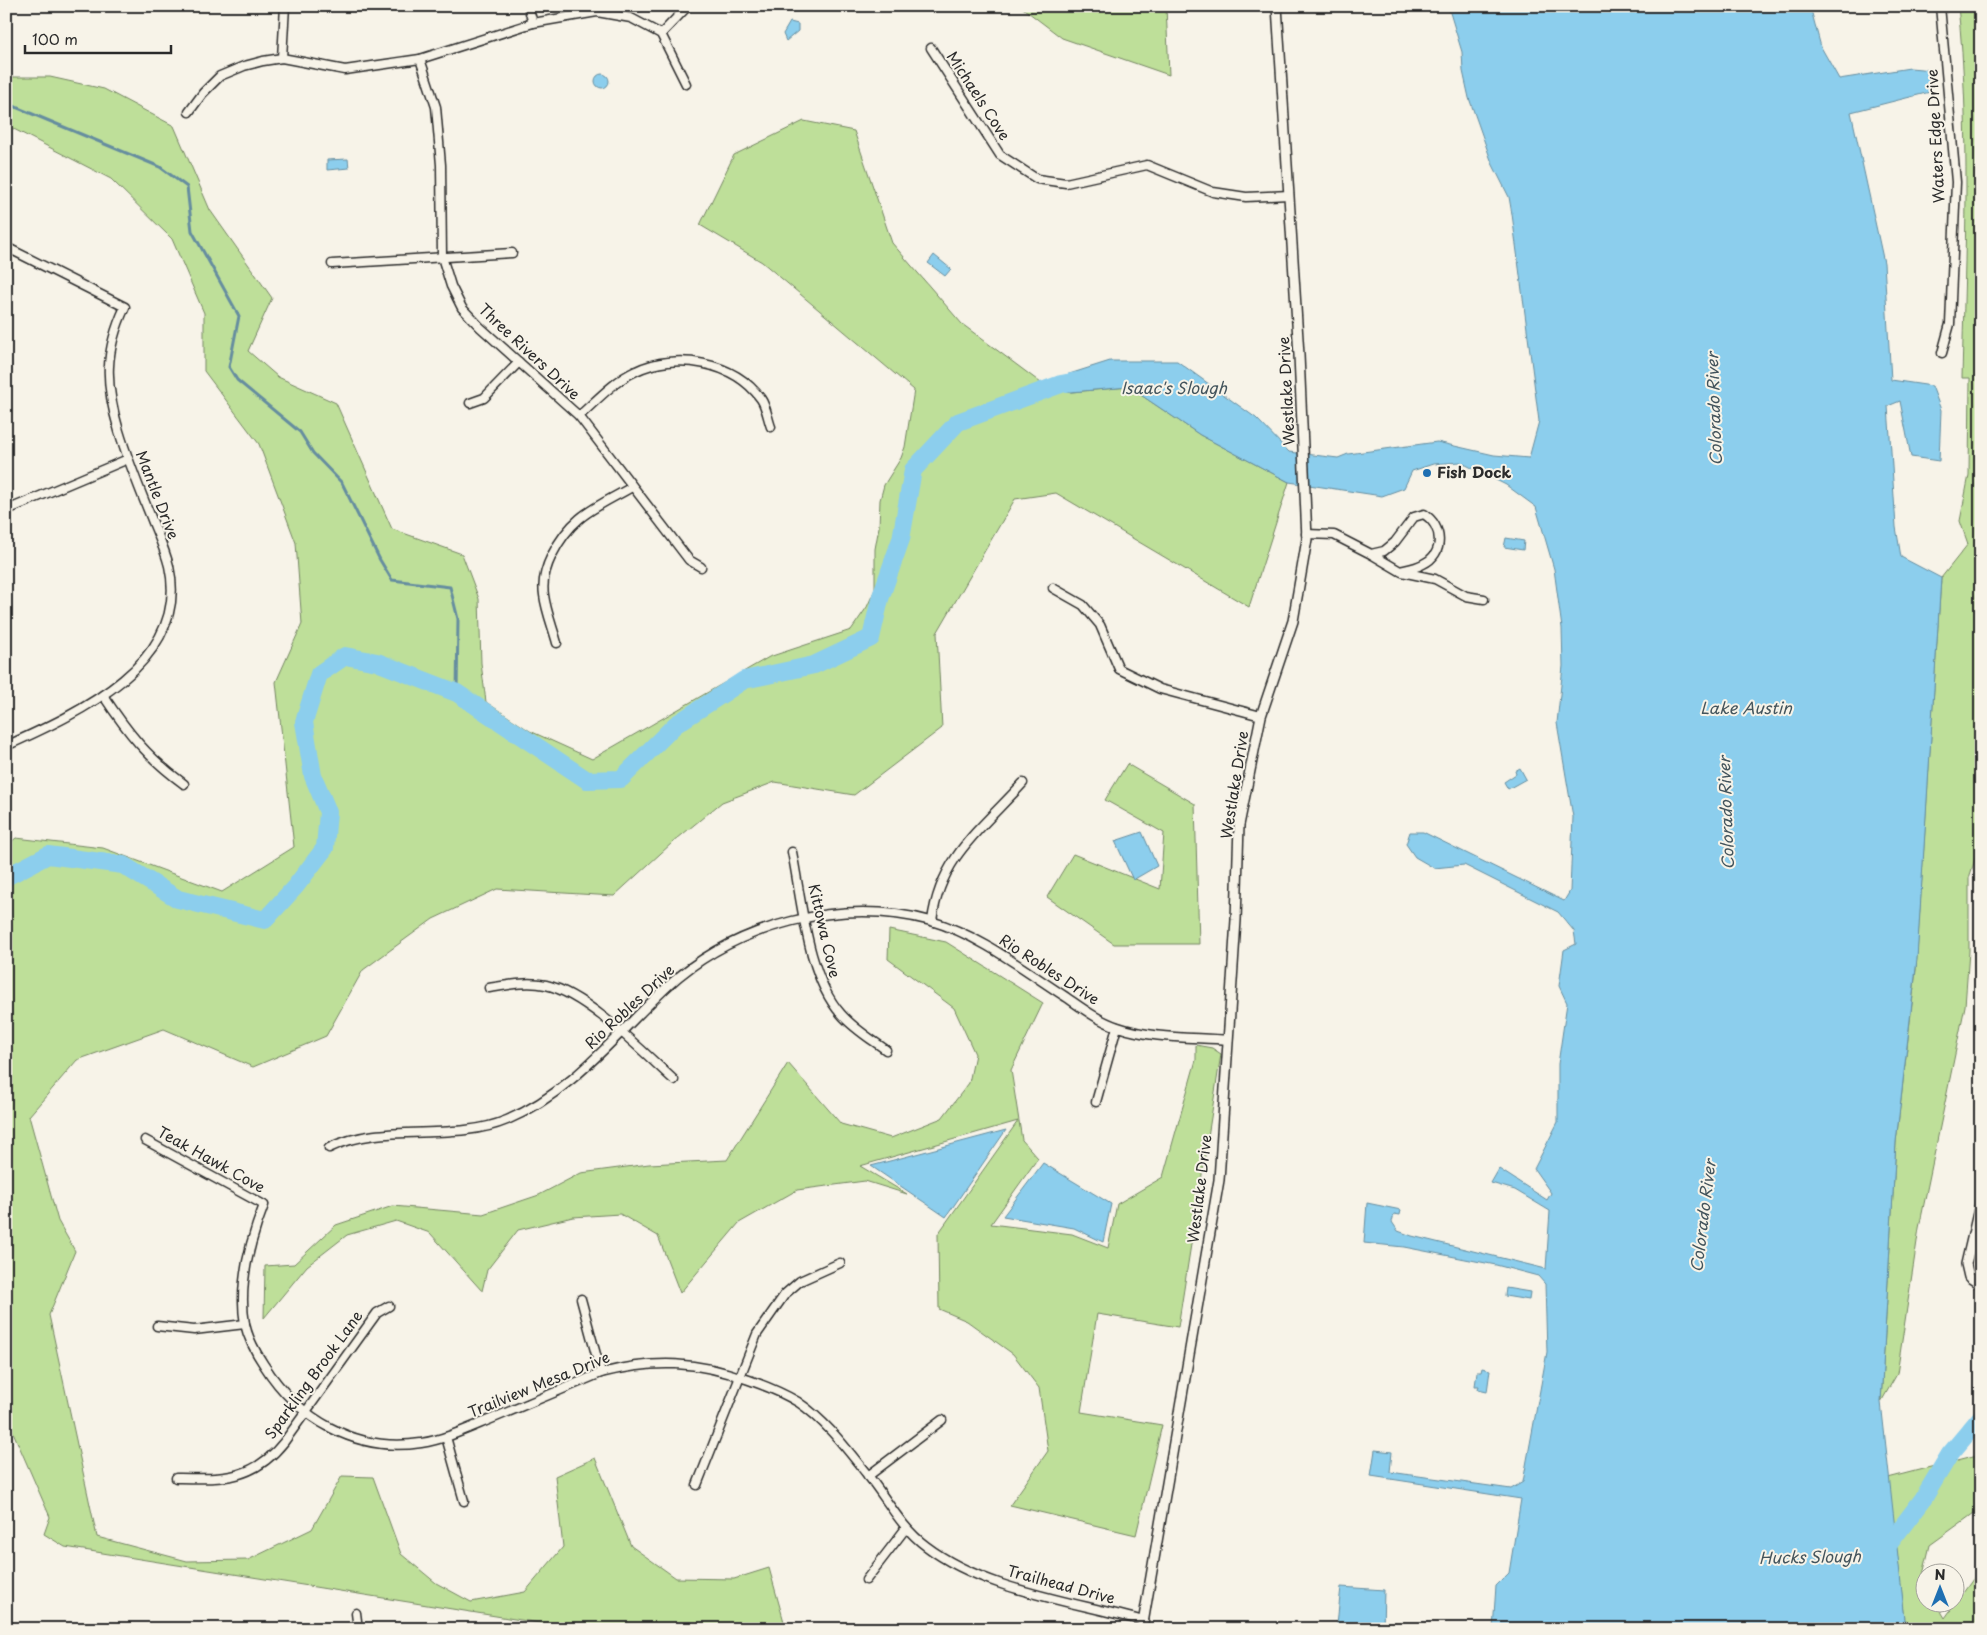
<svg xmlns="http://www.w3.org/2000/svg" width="1987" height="1635" font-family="'Playpen Sans',sans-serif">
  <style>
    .green { fill: #bedf99; stroke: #748562 }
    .water { fill: #8cceed; stroke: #658d9f }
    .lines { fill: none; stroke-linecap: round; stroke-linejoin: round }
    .stream { stroke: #658d9f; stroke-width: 3 }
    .river { stroke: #8cceed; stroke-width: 18 }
    .minor-casing { stroke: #2b2b2b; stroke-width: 11 }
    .tertiary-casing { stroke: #2b2b2b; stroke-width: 12 }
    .minor { stroke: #f7f3e8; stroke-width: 8 }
    .tertiary { stroke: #f7f3e8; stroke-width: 9 }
    .poi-dot { fill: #1f6fb2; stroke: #f7f3e8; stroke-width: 2 }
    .labels { text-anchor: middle; stroke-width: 4; stroke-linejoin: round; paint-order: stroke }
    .street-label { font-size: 15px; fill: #2b2b2b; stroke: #f7f3e8 }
    .poi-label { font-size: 15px; font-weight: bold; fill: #2b2b2b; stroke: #f7f3e8; text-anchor: start }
    .water-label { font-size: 16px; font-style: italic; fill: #43545c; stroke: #f7f3e8 }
  </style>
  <rect width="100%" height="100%" fill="#f7f3e8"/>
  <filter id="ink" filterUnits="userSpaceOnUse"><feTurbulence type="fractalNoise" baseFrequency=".02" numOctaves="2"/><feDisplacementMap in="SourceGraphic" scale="10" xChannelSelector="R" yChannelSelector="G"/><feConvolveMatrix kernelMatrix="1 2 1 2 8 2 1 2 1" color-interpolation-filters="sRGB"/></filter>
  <g filter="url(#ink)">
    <!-- green -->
    <g class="green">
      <polygon points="1020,6 1166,6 1169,75 1062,38"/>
      <path d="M1958 6H1981V841L1969 878V951L1965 1006 1919 1228 1897 1374 1881 1402 1896 1142 1916 970 1941 578 1968 544 1960 521 1969 475 1970 378H1962C1965 254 1971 130 1958 6Z"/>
      <polygon points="6,77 50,77 104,89 174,126 210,210 272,298 248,351 278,377 336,403 392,529 462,554 479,599 481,663 486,702 530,731 592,759 769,657 851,630 867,607 875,589 875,549 879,527 880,500 884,485 901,458 905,447 914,390 762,262 700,225 734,155 804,121 854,131 892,243 962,324 1041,383 1071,392 1129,387 1200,435 1289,482 1249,607 1056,493 1015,499 937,633 942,728 854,795 775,782 722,802 672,843 614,896 497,889 433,919 363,970 326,1036 253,1067 164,1029 77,1060 29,1116 58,1221 75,1251 49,1315 97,1537 187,1561 248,1560 312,1529 342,1476 373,1477 401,1554 436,1583 471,1602 525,1592 563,1547 555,1476 595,1458 631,1546 676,1578 734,1579 769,1568 786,1629 577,1629 65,1547 44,1534 50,1517 6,1416 6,846 16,838 103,848 222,892 294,847 276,682 302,624 296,543 259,444 204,371 204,313 172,239 111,179 6,125"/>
      <polygon points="1127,764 1195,804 1199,944 1114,944 1047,897 1073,854 1160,889 1164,833 1105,800"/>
      <polygon points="889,930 946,942 1043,1003 1011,1070 1022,1140 1038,1158 991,1224 1072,1234 1108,1248 1117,1204 1163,1177 1196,1060 1196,1045 1212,1048 1221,1054 1178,1327 1097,1314 1081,1412 1162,1425 1136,1535 1010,1505 1048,1451 1039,1388 1013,1354 967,1321 939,1309 938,1234 1018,1121 860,1166 907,1194 865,1181 797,1190 739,1223 680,1293 658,1236 620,1214 573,1217 518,1230 487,1270 482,1291 430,1233 396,1221 347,1235 307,1266 264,1318 265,1266 294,1264 336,1225 393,1206 483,1214 539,1195 581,1173 649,1164 727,1160 788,1063 841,1124 891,1138 942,1118 969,1083 975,1054 954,1008 888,959"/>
      <polygon points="1981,1454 1981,1508 1930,1545 1922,1579 1924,1583 1924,1602 1936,1603 1945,1618 1981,1568 1981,1629 1906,1629 1888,1478"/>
    </g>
    <!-- water -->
    <g class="water">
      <polygon points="1448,6 1810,6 1821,47 1839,79 1910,68 1933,70 1930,92 1851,112 1884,263 1891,380 1932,386 1941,410 1939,461 1911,457 1900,401 1888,406 1896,527 1901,557 1941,578 1917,959 1896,1142 1881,1402 1906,1629 1493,1629 1496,1586 1509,1573 1521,1499 1371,1476 1375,1450 1392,1452 1390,1472 1511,1489 1523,1482 1547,1352 1545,1284 1538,1276 1496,1265 1404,1247 1364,1243 1367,1203 1401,1210 1400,1215 1394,1214 1392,1222 1398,1231 1412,1236 1546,1269 1550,1211 1515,1190 1491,1183 1499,1169 1547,1200 1551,1193 1534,1169 1558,1122 1558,1064 1567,1003 1559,986 1564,950 1576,944 1574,931 1558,912 1464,865 1434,868 1415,857 1406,844 1410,832 1423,832 1564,901 1570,891 1573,817 1557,723 1563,666 1562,628 1554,569 1536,507 1506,485 1460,462 1433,464 1412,471 1404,488 1382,496 1289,482 1200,435 1129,387 1071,392 1041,383 1110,361 1177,361 1256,418 1289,452 1338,458 1348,454 1437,442 1494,455 1529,458 1539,421 1512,214 1509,197 1492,163 1469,98 1463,71 1462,52"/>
      <polygon points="790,22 798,24 798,31 786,41 783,34"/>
      <circle cx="602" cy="81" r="7"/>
      <polygon points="348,159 349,168 327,170 327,160"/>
      <polygon points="934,255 951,269 945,276 928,263"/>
      <polygon points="1506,538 1524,541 1523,550 1504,547"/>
      <polygon points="1520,768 1526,779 1508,789 1504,782 1516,774 1515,771"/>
      <polygon points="1142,832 1157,866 1133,880 1115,841"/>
      <polygon points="1006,1130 946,1217 871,1166"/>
      <polygon points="1043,1163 1111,1204 1103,1242 1074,1228 1003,1216"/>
      <polygon points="1506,1288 1530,1292 1529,1300 1505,1296"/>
      <polygon points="1482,1368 1490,1370 1487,1392 1478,1390 1479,1386 1475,1386 1477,1372 1481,1372"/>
      <polygon points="1341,1587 1384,1590 1383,1629 1339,1629 1337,1624"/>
    </g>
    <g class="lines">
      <!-- stream -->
      <polyline class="stream" points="6,103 160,167 187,187 192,231 239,316 229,367 237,380 300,432 313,453 342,483 380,560 392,580 450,587 458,619 457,693"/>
      <!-- river -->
      <g class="river">
        <polyline points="6,877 48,855 123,865 178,899 265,920 295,887 325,848 328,812 313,776 304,722 319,674 345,656 377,662 457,693 587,780 621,779 675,725 744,680 814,665 871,638 880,599 901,539 913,470 958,422 1061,384 1077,381"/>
        <polyline points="1880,1552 1885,1549 1923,1499 1950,1454 1981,1417"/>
      </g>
      <!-- minor casing -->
      <g class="minor-casing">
        <g id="minor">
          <polyline points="528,6 533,23"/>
          <polyline points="1940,6 1956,182 1950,324 1942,353"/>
          <polyline points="661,34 688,6"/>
          <polyline points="931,48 1000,155 1037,179 1066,183 1147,165 1213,192 1246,197 1289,195"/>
          <polyline points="282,58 285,6"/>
          <polyline points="420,59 436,107 441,165 442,257 451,286 462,308 480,327 579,416 689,560 701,567"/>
          <polyline points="189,112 203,93 220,76 244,66 263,61 282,58 345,70 420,59 533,23 597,12 631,18 661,34 686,84"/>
          <path d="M6 247 125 307C104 352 105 384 119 431 128 461 140 490 152 520 158 535 165 550 169 566 191 663 77 714 6 746"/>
          <polyline points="332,264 512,253"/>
          <polyline points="470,403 484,398 519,362"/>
          <path d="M579 416C597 400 614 381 636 371 675 352 734 361 761 399 766 406 768 419 771 427"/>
          <polyline points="7,510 128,459"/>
          <path d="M1306 534 1334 535 1371 554 1384 551 1395 542 1414 517 1424 514C1443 526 1445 554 1423 564 1416 568 1408 569 1400 571L1371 554"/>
          <polyline points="1402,572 1435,579 1466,596 1484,599"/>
          <polyline points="1053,588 1083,605 1100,625 1119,669 1160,689 1261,716"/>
          <path d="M557 643C553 628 546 611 544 595 542 582 546 567 552 555 572 515 595 508 632 487"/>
          <path d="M103 695C128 733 147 757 184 784"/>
          <path d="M792 852C802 901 807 976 841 1014 854 1029 871 1039 886 1050"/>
          <path d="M932 921C940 857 982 828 1023 783"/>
          <path d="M489 988C508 985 527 981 546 985 587 994 643 1052 674 1080"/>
          <polyline points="1096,1102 1117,1027"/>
          <path d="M145 1140 264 1205C250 1241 238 1285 245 1324 248 1338 256 1353 264 1365 298 1419 356 1453 421 1443 447 1439 471 1427 496 1417 531 1402 566 1388 601 1373 655 1359 697 1361 749 1380 766 1386 783 1393 798 1402 825 1420 846 1448 866 1473 886 1497 900 1527 926 1546 985 1591 1073 1601 1143 1621"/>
          <path d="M329 1148C382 1121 453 1143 507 1120 572 1093 617 1033 668 986 736 924 841 897 931 921 980 935 1024 970 1066 997 1082 1008 1099 1021 1118 1027 1153 1039 1192 1037 1228 1040"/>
          <polyline points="581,1299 601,1373"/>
          <polyline points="157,1326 194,1330 245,1324"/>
          <polyline points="446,1437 464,1501"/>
          <polyline points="868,1476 942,1420"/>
          <path d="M176 1478C222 1479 253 1481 284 1442L377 1313 389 1306"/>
          <polyline points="697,1485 757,1334 785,1294 800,1281 840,1263"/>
          <polyline points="866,1580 906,1528"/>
          <polyline points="356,1613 358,1629"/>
        </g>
      </g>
      <!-- tertiary casing -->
      <g class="tertiary-casing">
        <g id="tertiary">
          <polyline points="1981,1200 1966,1264 1969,1277 1981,1285"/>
          <polyline points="1142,1629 1219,1180 1236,920 1239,825 1261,716 1293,621 1307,539 1299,355 1277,6"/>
        </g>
      </g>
      <!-- minor -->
      <use href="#minor" class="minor"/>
      <!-- tertiary -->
      <use href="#tertiary" class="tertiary"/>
    </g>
  </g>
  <!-- markers -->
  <circle class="poi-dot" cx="1427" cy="473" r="5"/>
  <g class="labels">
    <!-- street labels -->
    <g class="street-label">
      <text transform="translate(978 96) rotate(57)" y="5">Michaels Cove</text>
      <text transform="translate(1936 136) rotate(-93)" y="5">Waters Edge Drive</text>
      <text transform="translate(529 352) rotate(43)" y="5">Three Rivers Drive</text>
      <text transform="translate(1287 391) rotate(-93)" y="5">Westlake Drive</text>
      <text transform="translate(157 495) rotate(69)" y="5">Mantle Drive</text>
      <text transform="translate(1235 785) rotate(-81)" y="5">Westlake Drive</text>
      <text transform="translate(824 931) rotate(77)" y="5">Kittowa Cove</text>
      <text transform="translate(1049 970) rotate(33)" y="5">Rio Robles Drive</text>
      <text transform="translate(630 1007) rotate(-43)" y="5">Rio Robles Drive</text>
      <text transform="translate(211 1160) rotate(29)" y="5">Teak Hawk Cove</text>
      <text transform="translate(1200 1189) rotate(-83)" y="5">Westlake Drive</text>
      <text transform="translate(314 1375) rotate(-54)" y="5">Sparkling Brook Lane</text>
      <text transform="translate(539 1385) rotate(-22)" y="5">Trailview Mesa Drive</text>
      <text transform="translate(1061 1585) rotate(15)" y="5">Trailhead Drive</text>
    </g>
    <!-- poi labels -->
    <g class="poi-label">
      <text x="1437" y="478">Fish Dock</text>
    </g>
    <!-- water labels -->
    <g class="water-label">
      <text x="1174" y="394">Isaac's Slough</text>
      <text transform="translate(1714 409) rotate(-92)" y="6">Colorado River</text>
      <text x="1746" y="714">Lake Austin</text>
      <text transform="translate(1726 813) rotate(-92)" y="6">Colorado River</text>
      <text transform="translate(1703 1216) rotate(-83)" y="6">Colorado River</text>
      <text transform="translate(1810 1557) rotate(-1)" y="6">Hucks Slough</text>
    </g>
  </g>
  <!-- margin -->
  <rect width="1987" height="1635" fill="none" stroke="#f7f3e8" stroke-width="25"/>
  <rect x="12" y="12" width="1962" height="1610" fill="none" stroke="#2b2b2b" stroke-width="2" filter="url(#ink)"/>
  <!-- north arrow -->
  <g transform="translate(1940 1588)"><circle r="24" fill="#f7f3e8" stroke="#a5a39c"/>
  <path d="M0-4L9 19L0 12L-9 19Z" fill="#1f6fb2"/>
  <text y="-8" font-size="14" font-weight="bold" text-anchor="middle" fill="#2b2b2b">N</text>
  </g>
  <!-- scale -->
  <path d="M25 45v8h146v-8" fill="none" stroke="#2b2b2b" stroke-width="2.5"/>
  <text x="32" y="45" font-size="15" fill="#2b2b2b" stroke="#f7f3e8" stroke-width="4" paint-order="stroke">100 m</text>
</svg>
